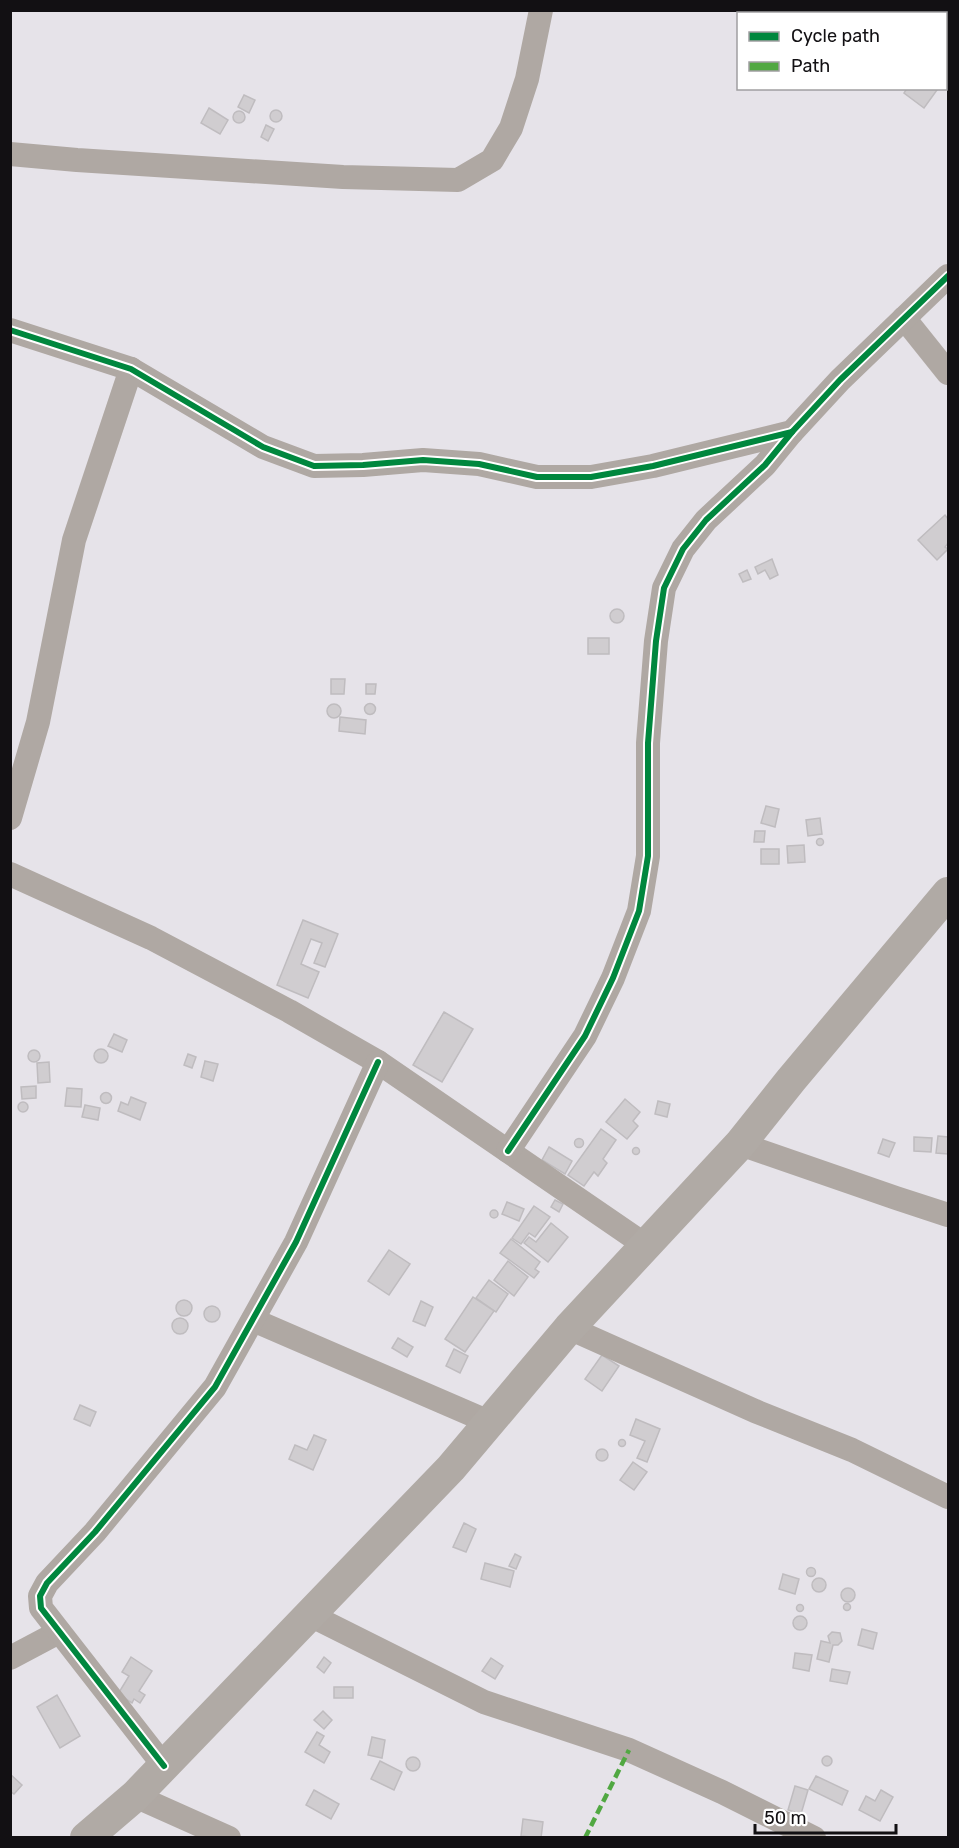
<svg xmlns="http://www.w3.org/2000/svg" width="959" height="1848" font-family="Rubik,sans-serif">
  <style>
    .building { fill: #d0cdd0; stroke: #bfbcbf; stroke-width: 1.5 }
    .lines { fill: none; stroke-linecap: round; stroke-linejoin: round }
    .minor { stroke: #afa8a3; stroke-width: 24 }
    .major { stroke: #b0aaa5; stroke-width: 32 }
    .quiet { stroke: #51a842; stroke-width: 4.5; stroke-dasharray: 9 4.5; stroke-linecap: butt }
    .cycleway-casing { stroke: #fff; stroke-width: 10 }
    .cycleway { stroke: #00873e; stroke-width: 6 }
  </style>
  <rect width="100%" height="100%" fill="#e6e3e9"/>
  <!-- building -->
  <g class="building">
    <polygon points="907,88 934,88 937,90 924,108 904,93"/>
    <polygon points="244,95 255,100 249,113 238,107"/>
    <polygon points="209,108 228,120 220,134 201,123"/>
    <circle cx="276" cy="116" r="6"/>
    <circle cx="239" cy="117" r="6"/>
    <polygon points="266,125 274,129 268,141 261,137"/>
    <polygon points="945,515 948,519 948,543 945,547 948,549 937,560 918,540"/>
    <polygon points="772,559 778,575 770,579 765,570 758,574 755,567"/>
    <polygon points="747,570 751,579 743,582 739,574"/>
    <circle cx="617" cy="616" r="7"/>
    <rect x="588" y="638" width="21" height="16"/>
    <polygon points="331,679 345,679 344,694 331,694"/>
    <polygon points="366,684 376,684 375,694 366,694"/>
    <circle cx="370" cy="709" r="5.5"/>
    <circle cx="334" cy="711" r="7"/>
    <polygon points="340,717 366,720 365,734 339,731"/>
    <polygon points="766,806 779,809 775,827 761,823"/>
    <polygon points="820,818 822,834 808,836 806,820"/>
    <polygon points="755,831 765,831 764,842 754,842"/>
    <circle cx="820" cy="842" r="3.5"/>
    <polygon points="804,845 805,862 788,863 787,846"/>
    <rect x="761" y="849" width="18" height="15"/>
    <polygon points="303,920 338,934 325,967 314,963 322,943 311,939 301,964 319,972 308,998 277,985"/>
    <polygon points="444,1012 473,1029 442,1082 413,1065"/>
    <polygon points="114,1034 127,1040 122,1052 108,1046"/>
    <circle cx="101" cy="1056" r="7"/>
    <circle cx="34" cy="1056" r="6"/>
    <polygon points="188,1054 196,1057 192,1068 184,1065"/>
    <polygon points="205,1061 218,1064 213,1081 201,1077"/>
    <polygon points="49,1062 50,1082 38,1083 37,1063"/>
    <polygon points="36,1086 36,1098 22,1099 21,1087"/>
    <polygon points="67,1088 82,1089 81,1107 65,1106"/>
    <circle cx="106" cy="1098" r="5.5"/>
    <polygon points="131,1097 146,1103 140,1120 118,1111 121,1102 128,1105"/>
    <polygon points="625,1099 640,1112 633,1121 638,1126 627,1139 606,1122"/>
    <polygon points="658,1101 670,1104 667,1117 655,1114"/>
    <circle cx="23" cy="1107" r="5"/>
    <polygon points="85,1105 100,1108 98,1120 82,1117"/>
    <polygon points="601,1129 616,1140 603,1159 607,1163 598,1176 594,1172 584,1186 568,1175"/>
    <polygon points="938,1136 948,1137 948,1154 936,1153"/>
    <polygon points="914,1137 932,1138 931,1152 914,1151"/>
    <circle cx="579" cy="1143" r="4.5"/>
    <polygon points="883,1139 895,1143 889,1157 878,1153"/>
    <polygon points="549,1147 572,1161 565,1174 542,1160"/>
    <circle cx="636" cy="1151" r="3.5"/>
    <polygon points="555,1200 563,1204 559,1212 551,1207"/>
    <polygon points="507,1202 524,1209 519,1221 502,1214"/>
    <polygon points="534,1206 550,1217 535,1237 529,1233 521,1244 512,1238"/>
    <circle cx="494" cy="1214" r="4"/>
    <polygon points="551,1223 568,1237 548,1262 524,1243 529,1237 536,1242"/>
    <polygon points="511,1239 540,1262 535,1269 539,1272 534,1278 500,1253"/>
    <polygon points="389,1250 410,1264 389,1295 368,1281"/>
    <polygon points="508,1261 528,1277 514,1296 494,1280"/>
    <polygon points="489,1280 508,1294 496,1312 476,1298"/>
    <polygon points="473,1297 494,1311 465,1352 445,1339"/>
    <circle cx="184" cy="1308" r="8"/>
    <polygon points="421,1301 433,1307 425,1326 413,1321"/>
    <circle cx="212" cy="1314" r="8"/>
    <circle cx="180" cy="1326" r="8"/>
    <polygon points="398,1338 413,1347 407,1357 392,1348"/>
    <polygon points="454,1349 468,1356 460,1373 446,1366"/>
    <polygon points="602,1355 619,1366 602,1391 585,1379"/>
    <polygon points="80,1405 96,1412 90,1426 74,1419"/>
    <polygon points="636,1419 660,1429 647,1462 637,1458 645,1441 630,1435"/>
    <polygon points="314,1435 326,1440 313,1470 289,1459 295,1445 307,1450"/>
    <circle cx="622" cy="1443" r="3.5"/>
    <circle cx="602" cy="1455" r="6"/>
    <polygon points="633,1462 647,1472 634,1490 620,1480"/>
    <polygon points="464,1523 476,1529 466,1552 453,1547"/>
    <polygon points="515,1554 521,1557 516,1569 509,1566"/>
    <polygon points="485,1563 514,1571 510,1587 481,1579"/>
    <circle cx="811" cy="1572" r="4.5"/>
    <polygon points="783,1574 799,1579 795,1594 779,1589"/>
    <circle cx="819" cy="1585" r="7"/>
    <circle cx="848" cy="1595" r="7"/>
    <circle cx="847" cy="1607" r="3.5"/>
    <circle cx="800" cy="1608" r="3.5"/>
    <circle cx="800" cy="1623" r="7"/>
    <polygon points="862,1629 877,1633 873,1649 858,1645"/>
    <polygon points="832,1632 840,1633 842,1641 838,1645 833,1645 829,1662 817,1659 821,1641 830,1643 828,1636"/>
    <polygon points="795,1653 812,1655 809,1671 793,1668"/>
    <polygon points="131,1657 152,1671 139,1691 145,1695 140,1703 134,1699 132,1703 118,1694 129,1676 122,1672"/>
    <polygon points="324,1657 331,1663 324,1673 317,1667"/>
    <polygon points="491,1658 503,1666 495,1679 482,1671"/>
    <polygon points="832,1669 850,1672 847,1684 830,1681"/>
    <rect x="334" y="1687" width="19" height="11"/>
    <polygon points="57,1695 80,1736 60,1748 37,1707"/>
    <polygon points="323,1711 332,1720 324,1729 314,1720"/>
    <polygon points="317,1732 324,1736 319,1745 330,1752 324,1763 305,1752"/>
    <polygon points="372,1737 385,1740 382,1758 368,1755"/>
    <circle cx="827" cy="1761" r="5"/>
    <circle cx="413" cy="1764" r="7"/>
    <polygon points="380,1761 402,1772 394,1790 371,1779"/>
    <polygon points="10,1774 22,1785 14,1794 10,1791"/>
    <polygon points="816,1776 848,1791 842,1805 809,1789"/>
    <polygon points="795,1786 808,1790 801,1814 788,1810"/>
    <polygon points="314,1790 339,1804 331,1819 306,1805"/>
    <polygon points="881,1790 893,1797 880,1821 859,1810 866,1796 875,1801"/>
    <polygon points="523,1819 543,1822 541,1838 521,1836"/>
  </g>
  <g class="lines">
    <!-- minor -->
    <g class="minor">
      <polyline points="10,154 77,160 343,177 458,180 492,160 511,128 527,79 541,10"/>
      <polyline points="904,318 948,373"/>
      <polyline points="10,330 131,369 263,447 314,466 363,465 423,460 479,464 537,477 591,477 653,466 792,432 840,380 948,276"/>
      <polyline points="10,818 38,722 74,540 131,369"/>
      <polyline points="10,874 151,938 289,1011 378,1062 645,1245"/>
      <polyline points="740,1144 896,1198 948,1215"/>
      <polyline points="508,1151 585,1036 613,978 639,911 648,856 648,743 656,641 664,588 683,549 706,520 765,465 792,432"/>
      <polyline points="253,1320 489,1422"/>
      <polyline points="569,1328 755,1411 852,1450 948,1497"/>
      <polyline points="310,1615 484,1702 629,1750 722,1792 814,1838"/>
      <polyline points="10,1658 59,1632"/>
      <polyline points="164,1766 41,1608 40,1596 47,1583 95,1532 215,1387 296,1242 378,1062"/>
      <polyline points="135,1796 229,1838"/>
    </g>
    <!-- major -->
    <polyline class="major" points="86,1838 135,1796 451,1468 569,1328 740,1144 791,1080 948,893"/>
    <!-- quiet -->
    <polyline class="quiet" points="585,1838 629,1750"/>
    <!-- cycleway casing -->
    <g class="cycleway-casing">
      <g id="cycleway">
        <polyline points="10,330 131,369 263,447 314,466 363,465 423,460 479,464 537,477 591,477 653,466 792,432 840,380 948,276"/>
        <polyline points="508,1151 585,1036 613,978 639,911 648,856 648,743 656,641 664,588 683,549 706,520 765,465 792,432"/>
        <polyline points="164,1766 41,1608 40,1596 47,1583 95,1532 215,1387 296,1242 378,1062"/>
      </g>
    </g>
    <!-- cycleway -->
    <use href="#cycleway" class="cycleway"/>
  </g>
  <!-- border -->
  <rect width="959" height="1848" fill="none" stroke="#121013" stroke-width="24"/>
  <!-- legend -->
  <rect x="737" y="12" width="210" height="78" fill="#ffffff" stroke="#a09fa1" stroke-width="1.5"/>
  <rect x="749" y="32" width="30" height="9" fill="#00873e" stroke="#a09fa1" stroke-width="1.5"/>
  <text x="791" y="42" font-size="18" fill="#121013">Cycle path</text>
  <rect x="749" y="62" width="30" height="9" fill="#51a842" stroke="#a09fa1" stroke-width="1.5"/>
  <text x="791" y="72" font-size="18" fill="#121013">Path</text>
  <!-- scale -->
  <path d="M755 1824v9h141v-9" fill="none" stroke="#121013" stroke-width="3"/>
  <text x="764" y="1824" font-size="18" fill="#121013" stroke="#ffffff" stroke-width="4.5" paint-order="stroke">50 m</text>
</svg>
